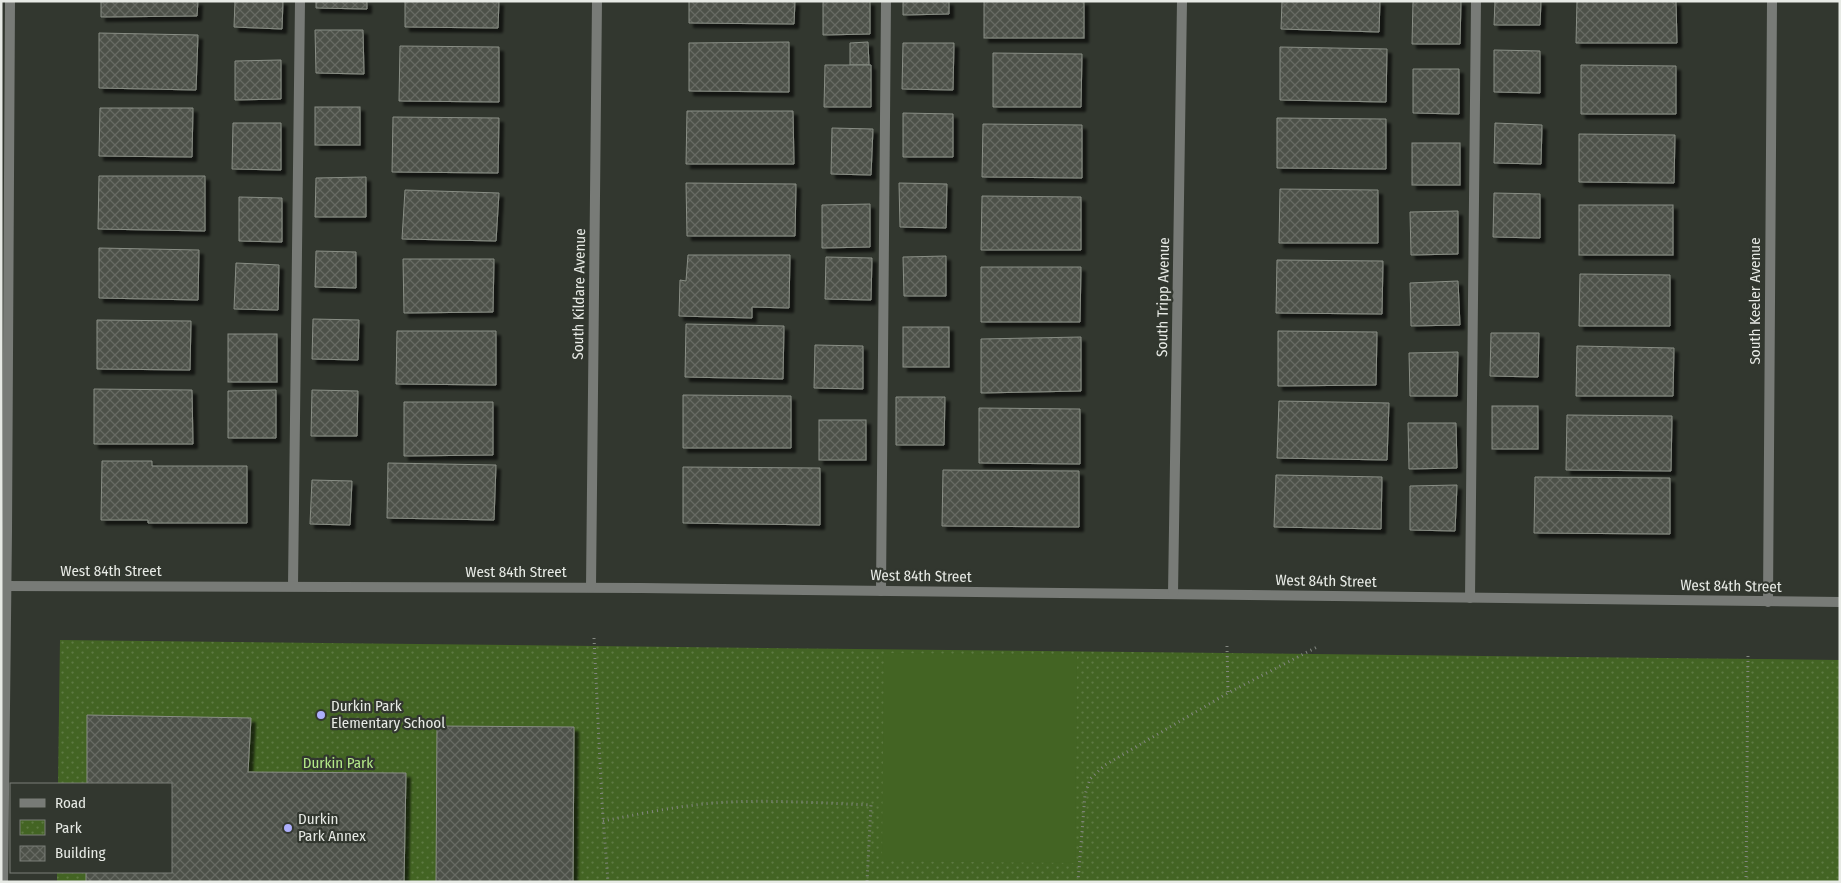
<svg xmlns="http://www.w3.org/2000/svg" width="1841" height="883" font-family="'Fira Sans Condensed',sans-serif">
  <style>
    .park { fill: url(#park-dots) }
    .garden { fill: #436423 }
    .building { fill: url(#building-cross-hatch); stroke: #898e85; filter: url(#shadow) }
    .lines { fill: none; stroke-linecap: round; stroke-linejoin: round }
    .path { stroke: #838780; stroke-width: 3; stroke-dasharray: 1 4; stroke-linecap: butt }
    .service { stroke: #787b77; stroke-width: 10 }
    .minor { stroke: #787b77; stroke-width: 10 }
    .poi-dot { fill: #adaffb; stroke: #32372f; stroke-width: 2 }
    .labels { text-anchor: middle; stroke-width: 4.5; stroke-linejoin: round; paint-order: stroke }
    .street-label { font-size: 15px; fill: #e7eae5; stroke: #32372f }
    .poi-label { font-size: 15px; fill: #e7eae5; stroke: #32372f; text-anchor: start }
    .park-label { font-size: 15px; fill: #b3e888; stroke: #32372f }
  </style>
  <defs>
    <pattern id="park-dots" width="8" height="8" patternUnits="userSpaceOnUse" patternTransform="scale(1.25)"><rect width="8" height="8" fill="#436423"/><path d="M2 2h.1M6 6h.1" fill="none" stroke="#5e7a43" stroke-width="1.8" stroke-linecap="round"/></pattern>
    <pattern id="building-cross-hatch" width="8" height="8" patternUnits="userSpaceOnUse" patternTransform="scale(1.25)"><rect width="8" height="8" fill="#4d5149"/><path d="M0 0l8 8M0 8l8-8" fill="none" stroke="#676a63"/></pattern>
    <filter id="shadow"><feDropShadow dx="4.5" dy="4.5" stdDeviation="1" flood-color="#0009"/></filter>
  </defs>
  <rect width="100%" height="100%" fill="#32372f"/>
  <!-- park -->
  <polygon class="park" points="60,640 1840,660 1840,882 57,882 57,872 171,872 171,784 58,784"/>
  <!-- garden -->
  <polygon class="garden" points="884,653 1077,655 1075,863 882,861"/>
  <!-- building -->
  <g class="building">
    <polygon points="101,1 198,1 197,16 101,17"/>
    <polygon points="235,1 283,1 282,29 234,27"/>
    <polygon points="316,1 367,1 367,9 316,8"/>
    <polygon points="405,1 499,1 498,28 405,27"/>
    <polygon points="689,1 795,1 794,24 689,23"/>
    <polygon points="823,1 870,1 870,34 823,35"/>
    <polygon points="903,1 949,1 949,14 903,15"/>
    <rect x="984" y="1" width="100" height="37"/>
    <polygon points="1282,1 1380,1 1379,32 1281,29"/>
    <polygon points="1413,1 1461,1 1460,44 1412,44"/>
    <polygon points="1495,1 1541,1 1540,25 1494,25"/>
    <polygon points="1577,1 1676,1 1677,43 1576,43"/>
    <polygon points="315,30 363,30 364,74 316,73"/>
    <polygon points="99,33 198,35 196,90 99,88"/>
    <polygon points="789,42 789,92 689,91 689,43"/>
    <polygon points="868,42 869,65 850,65 850,43"/>
    <polygon points="903,43 954,43 953,90 902,89"/>
    <polygon points="400,46 499,47 499,102 399,101"/>
    <polygon points="1280,47 1387,49 1386,102 1280,100"/>
    <polygon points="1494,50 1540,51 1540,93 1494,92"/>
    <polygon points="993,53 1082,54 1081,107 993,107"/>
    <polygon points="281,60 281,99 235,100 235,61"/>
    <polygon points="825,65 871,65 871,107 824,107"/>
    <polygon points="1581,65 1676,66 1676,114 1581,114"/>
    <polygon points="1413,69 1459,69 1459,114 1413,113"/>
    <rect x="315" y="107" width="45" height="38"/>
    <polygon points="100,108 193,108 192,157 99,156"/>
    <polygon points="687,111 793,111 794,164 686,164"/>
    <polygon points="903,113 953,114 953,157 903,157"/>
    <polygon points="393,117 499,118 498,173 392,172"/>
    <polygon points="1277,118 1386,119 1386,169 1277,168"/>
    <polygon points="233,123 281,123 281,170 232,169"/>
    <polygon points="1495,123 1542,125 1541,164 1494,163"/>
    <polygon points="983,124 1082,125 1082,178 982,177"/>
    <polygon points="832,128 873,129 871,175 831,174"/>
    <polygon points="1579,134 1675,135 1674,183 1579,182"/>
    <rect x="1412" y="143" width="48" height="42"/>
    <polygon points="99,176 205,176 205,231 98,229"/>
    <polygon points="366,177 366,217 315,217 316,178"/>
    <polygon points="686,183 796,184 795,236 687,236"/>
    <polygon points="899,183 947,184 946,228 900,227"/>
    <polygon points="1280,189 1378,190 1378,243 1279,243"/>
    <polygon points="405,190 499,193 496,241 402,239"/>
    <polygon points="1494,193 1540,194 1540,238 1493,237"/>
    <polygon points="982,196 1081,197 1081,250 981,250"/>
    <polygon points="239,197 282,198 282,242 239,241"/>
    <polygon points="870,204 870,247 822,248 822,205"/>
    <rect x="1579" y="205" width="94" height="50"/>
    <polygon points="1458,211 1458,254 1411,255 1410,212"/>
    <polygon points="99,248 199,250 198,300 99,298"/>
    <polygon points="316,251 356,252 356,288 315,287"/>
    <polygon points="688,255 790,255 789,308 752,307 752,318 679,316 680,280 686,281"/>
    <polygon points="946,256 946,296 904,296 903,257"/>
    <polygon points="826,257 872,258 871,300 825,299"/>
    <polygon points="403,259 494,259 493,312 404,313"/>
    <polygon points="1277,260 1383,261 1382,314 1276,313"/>
    <polygon points="236,263 279,265 278,310 234,309"/>
    <polygon points="981,267 1081,267 1080,322 981,322"/>
    <polygon points="1580,274 1670,275 1670,326 1579,326"/>
    <polygon points="1458,281 1460,325 1411,326 1410,283"/>
    <polygon points="313,319 359,320 358,360 312,359"/>
    <polygon points="97,320 191,321 190,370 97,369"/>
    <polygon points="686,324 784,326 783,379 685,377"/>
    <rect x="903" y="327" width="46" height="40"/>
    <polygon points="397,331 496,331 496,385 396,384"/>
    <polygon points="1278,331 1377,332 1376,385 1278,386"/>
    <polygon points="1491,333 1539,333 1538,377 1490,376"/>
    <rect x="228" y="334" width="49" height="48"/>
    <polygon points="1081,337 1081,391 981,393 981,339"/>
    <polygon points="815,345 863,346 863,389 814,388"/>
    <polygon points="1577,346 1674,348 1673,396 1576,396"/>
    <polygon points="1458,352 1457,396 1410,396 1409,353"/>
    <polygon points="94,389 192,390 193,444 94,444"/>
    <polygon points="276,390 276,438 228,438 228,391"/>
    <polygon points="312,390 358,391 357,436 311,436"/>
    <polygon points="683,395 791,396 791,448 683,448"/>
    <polygon points="896,397 945,397 944,445 896,445"/>
    <polygon points="1279,401 1389,403 1387,460 1277,458"/>
    <polygon points="404,402 493,402 493,455 404,456"/>
    <rect x="1492" y="406" width="46" height="43"/>
    <polygon points="979,408 1080,409 1080,464 979,463"/>
    <polygon points="1567,415 1672,416 1671,471 1566,470"/>
    <rect x="819" y="420" width="47" height="40"/>
    <polygon points="1408,423 1456,423 1457,468 1409,469"/>
    <polygon points="102,461 152,461 152,466 247,466 247,523 148,523 148,520 101,520"/>
    <polygon points="388,463 496,465 494,520 387,518"/>
    <polygon points="683,467 820,468 820,525 683,523"/>
    <polygon points="943,470 1079,471 1079,527 942,526"/>
    <polygon points="1276,475 1382,477 1381,529 1274,527"/>
    <polygon points="1535,477 1670,478 1670,534 1534,533"/>
    <polygon points="312,480 352,481 350,525 310,524"/>
    <polygon points="1457,485 1455,531 1410,530 1410,486"/>
    <polygon points="87,715 251,718 248,772 406,773 404,882 86,882 86,872 171,872 171,784 87,784"/>
    <polygon points="437,726 574,727 573,882 436,882"/>
  </g>
  <g class="lines">
    <!-- path -->
    <g class="path">
      <polyline points="594,638 602,803 608,882"/>
      <polyline points="1227,646 1228,693"/>
      <path d="M603 821C644 813 687 804 729 802 776 800 824 803 871 805L867 882"/>
      <polyline points="1078,882 1085,795 1090,779 1105,765 1228,693 1317,647"/>
      <polyline points="1746,882 1748,653"/>
    </g>
    <!-- service -->
    <g class="service">
      <polyline points="293,586 300,1"/>
      <polyline points="881,591 886,1"/>
      <polyline points="1470,598 1476,1"/>
    </g>
    <!-- minor -->
    <g class="minor">
      <polyline points="1,586 641,588 1840,602"/>
      <polyline points="591,587 597,1"/>
      <polyline points="1173,594 1182,1"/>
      <polyline points="1768,602 1772,1"/>
      <polyline points="3,882 7,531 10,1"/>
    </g>
  </g>
  <!-- markers -->
  <g class="poi-dot">
    <circle cx="321" cy="715" r="5"/>
    <circle cx="288" cy="828" r="5"/>
  </g>
  <g class="labels">
    <!-- street labels -->
    <g class="street-label">
      <text transform="translate(579 294) rotate(-89)" y="5">South Kildare Avenue</text>
      <text transform="translate(1163 297) rotate(-89)" y="5">South Tripp Avenue</text>
      <text transform="translate(1755 301) rotate(-90)" y="5">South Keeler Avenue</text>
      <text x="111" y="576">West 84th Street</text>
      <text x="516" y="577">West 84th Street</text>
      <text transform="translate(921 576) rotate(1)" y="5">West 84th Street</text>
      <text transform="translate(1326 581) rotate(1)" y="5">West 84th Street</text>
      <text transform="translate(1731 586) rotate(1)" y="5">West 84th Street</text>
    </g>
    <!-- poi labels -->
    <g class="poi-label">
      <text x="331" y="711">Durkin Park<tspan x="331" dy="17">Elementary School</tspan></text>
      <text x="298" y="824">Durkin<tspan x="298" dy="17">Park Annex</tspan></text>
    </g>
    <!-- park labels -->
    <g class="park-label">
      <text x="338" y="768">Durkin Park</text>
    </g>
  </g>
  <!-- border -->
  <rect width="1841" height="883" fill="none" stroke="#e7eae5" stroke-width="5"/>
  <!-- legend -->
  <rect x="10" y="783" width="162" height="90" fill="#32372f" stroke="#7a7f78"/>
  <rect x="20" y="799" width="25" height="8" fill="#787b77" stroke="#7a7f78"/>
  <text x="55" y="808" font-size="15" fill="#e7eae5">Road</text>
  <rect x="20" y="820" width="25" height="15" fill="url(#park-dots)" stroke="#7a7f78"/>
  <text x="55" y="833" font-size="15" fill="#e7eae5">Park</text>
  <rect x="20" y="846" width="25" height="15" fill="url(#building-cross-hatch)" stroke="#7a7f78"/>
  <text x="55" y="858" font-size="15" fill="#e7eae5">Building</text>
</svg>
